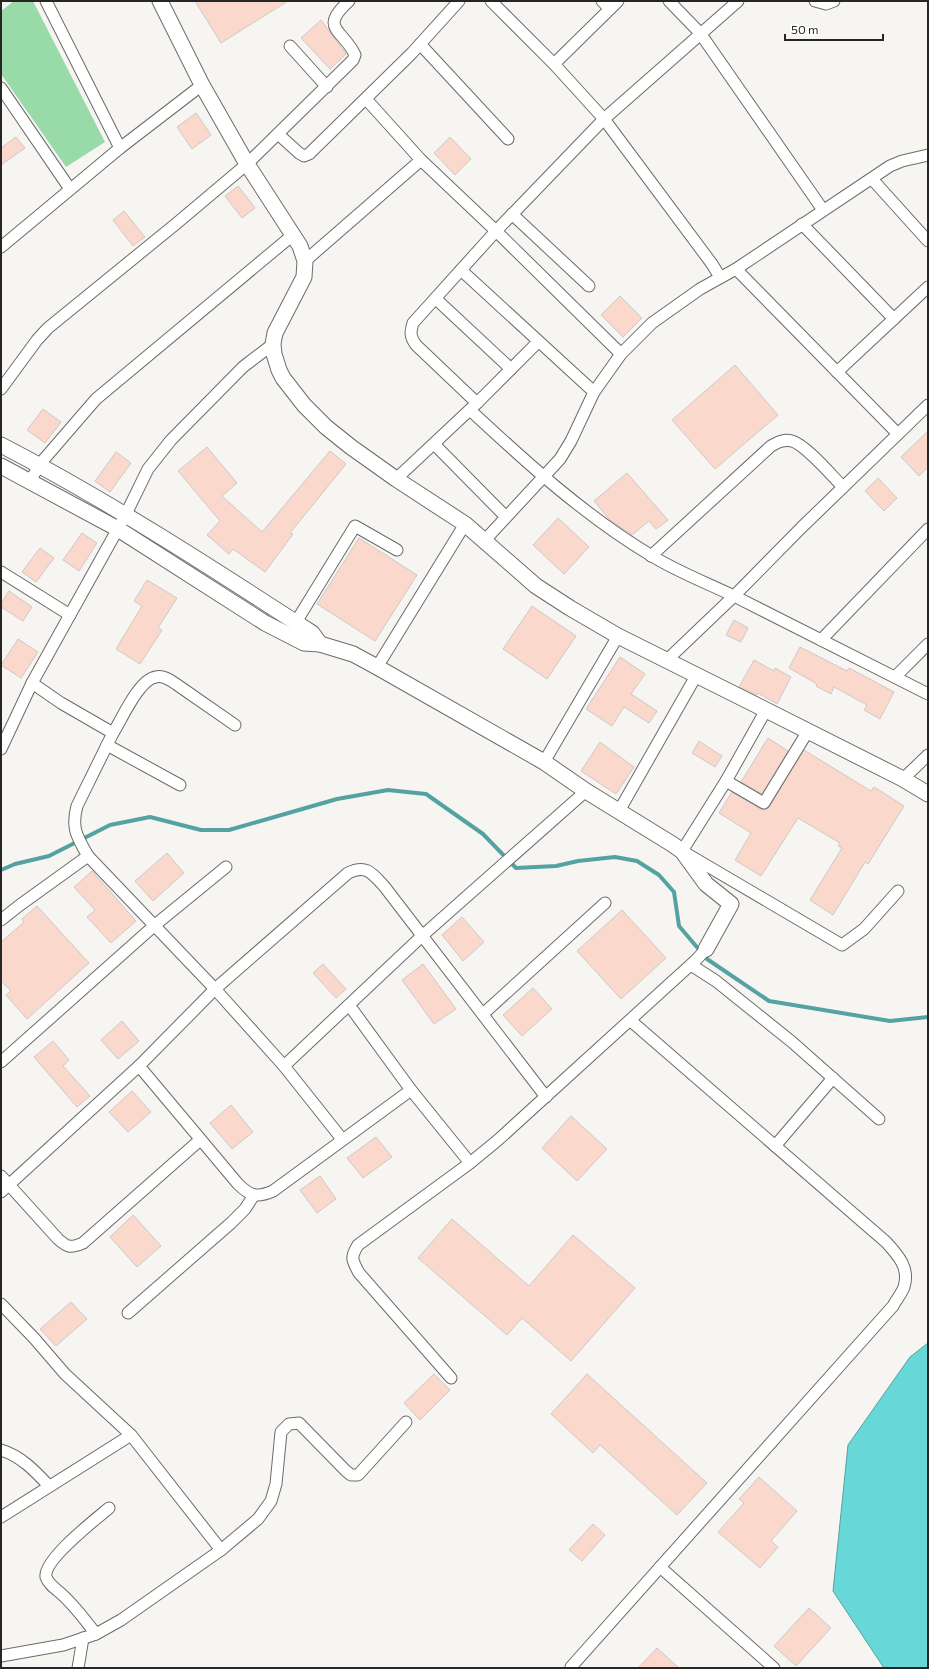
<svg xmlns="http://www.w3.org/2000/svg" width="929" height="1669" font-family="Commissioner,sans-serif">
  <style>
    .green { fill: #99dba8 }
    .water { fill: #67d7d7; stroke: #54a2a2 }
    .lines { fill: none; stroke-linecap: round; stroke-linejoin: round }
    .stream { stroke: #54a2a2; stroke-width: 4 }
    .building { fill: #fad9cc; stroke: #cdc9c7 }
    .street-casing { stroke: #6d6b68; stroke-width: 13 }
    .secondary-casing { stroke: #6d6b68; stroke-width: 17 }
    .street { stroke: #fff; stroke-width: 11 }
    .secondary { stroke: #fff; stroke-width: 15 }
  </style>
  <rect width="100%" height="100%" fill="#f7f5f2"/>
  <!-- green -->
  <polygon class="green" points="14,1 33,1 105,142 66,167 1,74 1,11"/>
  <!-- water -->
  <polygon class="water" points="928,1343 928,1668 884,1668 833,1591 848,1445 910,1357"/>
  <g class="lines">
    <!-- stream -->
    <polyline class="stream" points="1,870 15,864 49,856 110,825 150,817 201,830 229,830 337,799 388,790 426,794 483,834 516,868 556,866 578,861 615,857 637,861 659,875 674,892 679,926 707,959 769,1001 890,1021 928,1017"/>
  </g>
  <!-- building -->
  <g class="building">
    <polygon points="195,1 288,1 221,43"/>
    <polygon points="321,20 346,54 330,69 301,38"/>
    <polygon points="196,113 211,135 192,149 177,127"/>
    <polygon points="16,137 25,148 1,165 1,148"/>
    <polygon points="450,137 471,159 455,175 434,153"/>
    <polygon points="238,186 255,208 242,218 225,196"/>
    <polygon points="124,211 145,237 133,246 113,220"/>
    <polygon points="620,296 642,318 623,337 601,315"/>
    <polygon points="735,365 778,415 715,469 672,420"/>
    <polygon points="43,409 61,422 45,443 27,430"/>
    <polygon points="928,431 928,467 919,476 901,457"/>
    <polygon points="207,447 237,483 222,496 262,532 330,451 346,464 290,533 293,534 265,572 233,549 229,554 207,535 220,521 178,471"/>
    <polygon points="116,452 131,463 110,492 95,481"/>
    <polygon points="627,473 668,520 656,529 649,521 632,535 610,520 594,501"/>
    <polygon points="878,478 897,498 884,511 865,491"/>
    <polygon points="558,518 589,547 564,574 533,545"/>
    <polygon points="82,533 97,543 79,571 63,560"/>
    <polygon points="359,538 417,575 375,641 317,604"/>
    <polygon points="40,548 54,558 36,582 22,572"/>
    <polygon points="147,580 177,598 158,628 162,630 140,664 116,649 142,606 134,601"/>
    <polygon points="9,591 32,607 23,621 1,607 1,603"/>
    <polygon points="532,606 576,636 547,679 503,649"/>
    <polygon points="734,620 748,628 741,642 726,635"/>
    <polygon points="18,639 38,652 21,678 1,665"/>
    <polygon points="800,647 847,671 849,668 894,692 880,719 864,710 867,705 834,687 831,694 816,686 817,684 789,668"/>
    <polygon points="620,657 645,674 631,694 657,711 649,723 624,707 612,726 586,709"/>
    <polygon points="754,660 774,671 775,668 791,677 777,704 758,693 757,695 739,687"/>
    <polygon points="768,738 788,751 762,794 741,782"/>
    <polygon points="699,741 722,756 715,767 692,753"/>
    <polygon points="600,742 634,767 616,794 581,771"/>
    <polygon points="804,750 871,791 874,787 904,806 868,864 865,862 833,915 810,900 842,848 838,846 840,843 798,818 761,876 735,860 751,833 719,813 732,792 760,809 768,809"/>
    <polygon points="167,853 184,873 153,901 135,881"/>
    <polygon points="92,871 136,921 111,943 87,917 95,910 74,887"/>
    <polygon points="37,906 89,963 27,1019 6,995 11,991 1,981 1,942 24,922 22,919"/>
    <polygon points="622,910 666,958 621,999 577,951"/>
    <polygon points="462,917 484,942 463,961 442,935"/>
    <polygon points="323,964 346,989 336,998 313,973"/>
    <polygon points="423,964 456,1009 434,1024 402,980"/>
    <polygon points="533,988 552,1009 522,1036 503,1015"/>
    <polygon points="122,1021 139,1041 118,1059 101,1040"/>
    <polygon points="53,1041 69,1060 63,1066 90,1096 77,1107 34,1057"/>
    <polygon points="132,1091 151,1112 128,1132 109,1112"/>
    <polygon points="231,1105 253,1132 232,1149 210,1123"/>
    <polygon points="571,1116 607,1149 577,1181 542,1148"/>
    <polygon points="376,1137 392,1157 363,1178 347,1158"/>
    <polygon points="320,1176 336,1199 317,1213 300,1190"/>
    <polygon points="133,1215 161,1246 137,1267 110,1237"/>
    <polygon points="452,1219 529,1286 573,1235 635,1288 571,1361 522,1318 507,1335 418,1258"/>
    <polygon points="71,1302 87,1319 56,1346 40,1329"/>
    <polygon points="434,1374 450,1390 420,1420 404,1403"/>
    <polygon points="587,1374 707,1483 677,1515 600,1445 593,1453 551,1414"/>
    <polygon points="759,1477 797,1511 771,1541 778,1547 760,1568 718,1532 744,1503 739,1499"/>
    <polygon points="593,1524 605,1535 582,1561 569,1550"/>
    <polygon points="809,1608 831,1628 796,1666 774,1646"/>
    <polygon points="657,1648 679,1668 638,1668"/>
  </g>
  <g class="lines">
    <!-- street casing -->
    <g class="street-casing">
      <g id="street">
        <polyline points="491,1 554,64 604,119 712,264 720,277"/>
        <polyline points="602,1 610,9"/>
        <polyline points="669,1 700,33 823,210"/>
        <polyline points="815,1 826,4 834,1"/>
        <polyline points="420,44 508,139"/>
        <polyline points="290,46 327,87"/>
        <polyline points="554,64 618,1"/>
        <polyline points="1,88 70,189"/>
        <polyline points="366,99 421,160 496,231 621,354"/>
        <polyline points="278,134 299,153 304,156 309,154 412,53 459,1"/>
        <polyline points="120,148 202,85"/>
        <polyline points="872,179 928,241"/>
        <polyline points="512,214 589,286"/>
        <polyline points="802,224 894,319"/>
        <polyline points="1,247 120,148 46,1"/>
        <polyline points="305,261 421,160"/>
        <polyline points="736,269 898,434"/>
        <polyline points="461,270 594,392"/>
        <polyline points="436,299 511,369"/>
        <polyline points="837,372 928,287"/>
        <path d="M1 389 37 340 48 328 177 223 247 164 353 60 355 55C343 29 318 29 349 1"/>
        <path d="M477 403 416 345C410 337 410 332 413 323L496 231 604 119 738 1"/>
        <path d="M470 410C527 463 585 516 652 556 678 572 707 583 734 596L801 528 928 405"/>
        <polyline points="434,444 506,517"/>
        <polyline points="396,479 477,403 538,342"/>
        <polyline points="30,482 39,465 96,399 294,234"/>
        <polyline points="485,540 560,459 571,441 594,392 621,354 652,323 700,289 736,269 890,166 902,161 928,155"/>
        <path d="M651 556 771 446C778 442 784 439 792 441 806 445 832 476 843 487"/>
        <polyline points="1,572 70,615"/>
        <polyline points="296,622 355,526 397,550"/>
        <polyline points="821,640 928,529"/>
        <polyline points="667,660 734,596 928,694"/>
        <polyline points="377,667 465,524"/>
        <polyline points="895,677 928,644"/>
        <path d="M32 683 61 703 113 733 77 806C71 828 77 837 88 856"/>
        <polyline points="766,710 726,781 682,851 842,945 864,929 898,891"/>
        <path d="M113 733C122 719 139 679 156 677 163 675 170 680 176 684L235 725"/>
        <polyline points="107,745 180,785"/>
        <polyline points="1,749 32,683 125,516 148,469 171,440 243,367 273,344"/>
        <polyline points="544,762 618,636"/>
        <polyline points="903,779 928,755"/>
        <polyline points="726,781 764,803 808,731"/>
        <polyline points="619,811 696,676"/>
        <polyline points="1,920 20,905 88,856 215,989 284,1066 422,936 586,791"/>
        <polyline points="691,965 716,981 792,1042 879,1119"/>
        <polyline points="349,1005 411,1090 470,1163"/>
        <polyline points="483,1014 605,903"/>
        <polyline points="1,1062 155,925 226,867"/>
        <path d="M139 1066 238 1184C250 1196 257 1198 273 1191L411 1090"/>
        <polyline points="284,1066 342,1139"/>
        <polyline points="775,1146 833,1078"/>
        <path d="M1 1176 58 1239C68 1248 71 1248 83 1243L200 1140"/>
        <path d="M1 1192 139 1066 215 989 348 873C366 864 372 873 384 886L546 1097"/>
        <polyline points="1,1304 34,1338 65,1374 131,1435 221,1550"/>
        <polyline points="128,1313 231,1223 245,1209 254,1195"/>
        <path d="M451 1378 359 1273C352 1260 350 1258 358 1245L470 1163 498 1140 697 959 706 949"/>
        <path d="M1 1450C21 1456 35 1471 49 1486"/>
        <polyline points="1,1517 131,1435"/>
        <polyline points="660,1567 774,1668"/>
        <path d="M96 1634C84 1619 73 1603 58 1591 53 1587 48 1583 46 1577 43 1560 96 1519 109 1508"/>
        <polyline points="1,1656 63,1645 96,1634 121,1620 221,1550 258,1519 271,1501 276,1484 281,1432 289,1424 299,1423 346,1471 351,1475 358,1475 406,1422"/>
        <path d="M571 1667 893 1306C896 1300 902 1293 904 1287 910 1268 898 1255 886 1242L631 1021"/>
        <polyline points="78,1668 83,1638"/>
      </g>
    </g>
    <!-- secondary casing -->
    <g class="secondary-casing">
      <g id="secondary">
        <polyline points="160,1 202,85 247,164 300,246 305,261 304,277 275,333 273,344 274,354 279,370 283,378 304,405 326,427 351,447 396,479 465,524 536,586 570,608 618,636 766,710 903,779 928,794"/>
        <path d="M1 445C107 500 212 568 312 633L320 644"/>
        <polyline points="1,466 118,529 265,623 304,643 320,644 353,654 377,667 544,762 586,791 672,844 682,851 706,884 731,904 706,949"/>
      </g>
    </g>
    <!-- street -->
    <use href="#street" class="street"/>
    <!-- secondary -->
    <use href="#secondary" class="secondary"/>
  </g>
  <!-- border -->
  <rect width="929" height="1669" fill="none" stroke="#272625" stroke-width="4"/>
  <!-- scale -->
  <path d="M785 34v6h98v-6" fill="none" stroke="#272625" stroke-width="2"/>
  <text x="791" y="34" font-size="12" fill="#272625" stroke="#ffffff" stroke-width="3" paint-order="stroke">50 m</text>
</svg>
